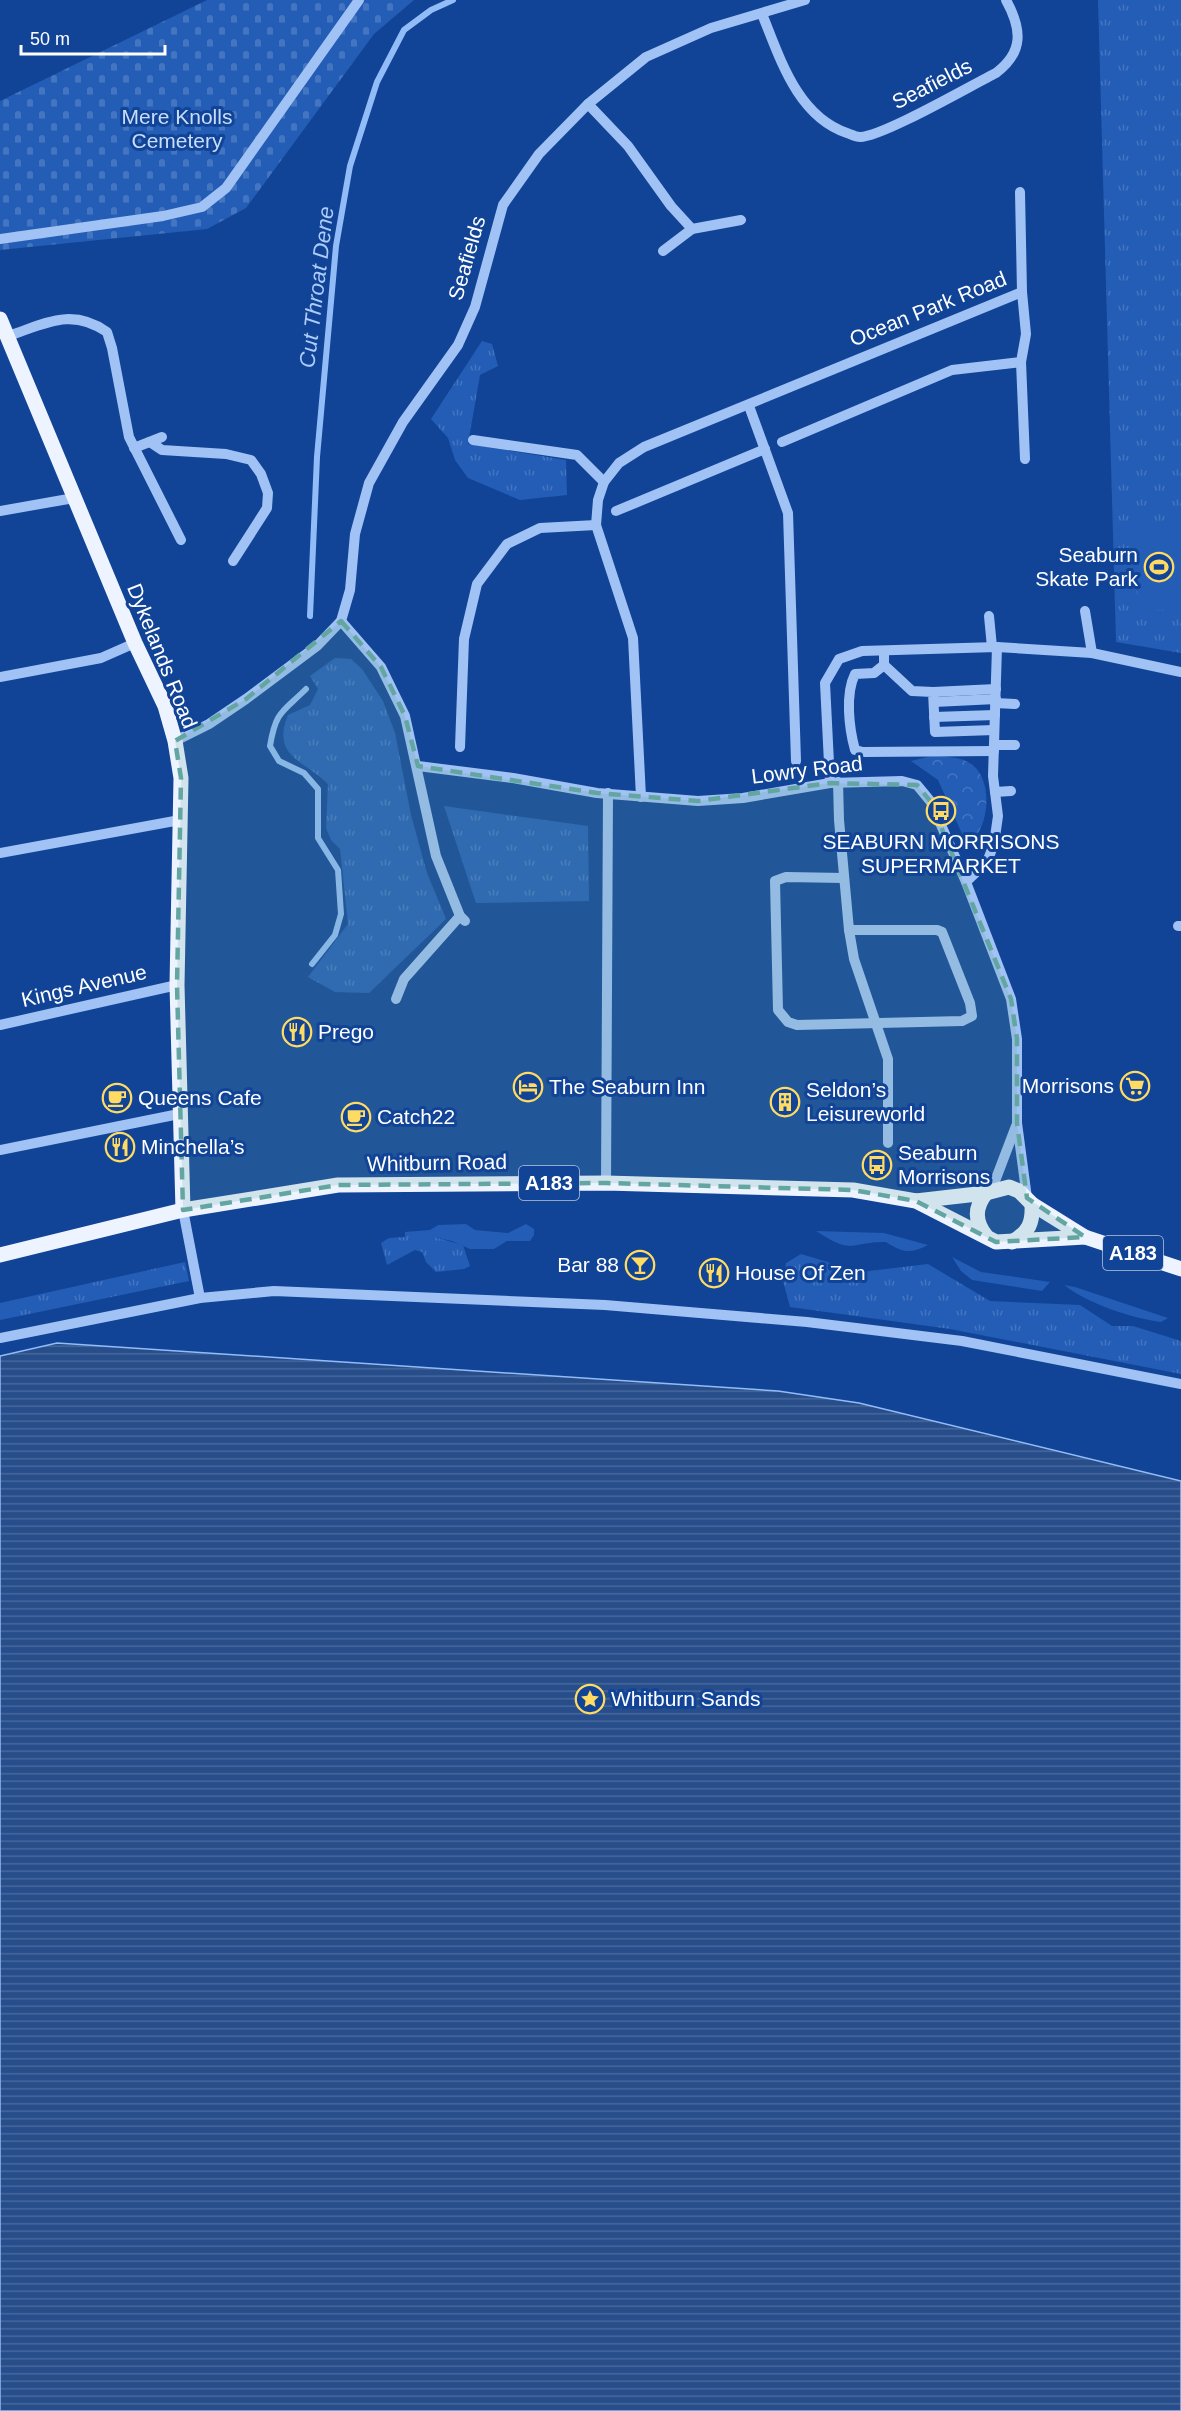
<svg xmlns="http://www.w3.org/2000/svg" width="1181" height="2411" font-family="Helvetica,sans-serif">
  <style>
    .grass { fill: url(#grass-tufts) }
    .forest { fill: url(#forest-crowns) }
    .cemetery { fill: url(#cemetery-stones) }
    .garden { fill: #235db6 }
    .water { fill: url(#water-rules); stroke: #92bcf7; stroke-width: 1.5 }
    .lines { fill: none; stroke-linecap: round; stroke-linejoin: round }
    .stream { stroke: #92bcf7; stroke-width: 6 }
    .minor { stroke: #a1c2f4; stroke-width: 10 }
    .major { stroke: #edf3ff; stroke-width: 15 }
    .marked { fill: #63a6a1; fill-opacity: 0.2; stroke: #63a6a1; stroke-width: 4.5; stroke-dasharray: 12 8; stroke-linejoin: round }
    .labels { text-anchor: middle; stroke-width: 6; stroke-linejoin: round; paint-order: stroke }
    .shield { fill: #114497; stroke: #b8c7e0; stroke-width: 1.5 }
    .shield-label { font-size: 20px; font-weight: bold; fill: #fff }
    .street-label { font-size: 21px; fill: #fff; stroke: #114497 }
    .park-label { font-size: 21px; fill: #c9defe; stroke: #114497 }
    .poi-label { font-size: 21px; fill: #fff; stroke: #114497; text-anchor: start }
    .water-label { font-size: 22px; font-style: italic; fill: #adccfa; stroke: #114497 }
  </style>
  <defs>
    <pattern id="grass-tufts" width="24" height="20" patternUnits="userSpaceOnUse" patternTransform="scale(1.5)"><rect width="24" height="20" fill="#235db6"/><path d="M3 7l-1-3M5 7V3M7 7l1-3M15 17l-1-3M17 17v-4M19 17l1-3" fill="none" stroke="#4475c1"/></pattern>
    <pattern id="forest-crowns" width="20" height="18" patternUnits="userSpaceOnUse" patternTransform="scale(1.5)"><rect width="20" height="18" fill="#235db6"/><path d="M2 6a3 3 0 1 1 6 0M12 15a3 3 0 1 1 6 0" fill="none" stroke="#4475c1"/></pattern>
    <pattern id="cemetery-stones" width="16" height="16" patternUnits="userSpaceOnUse" patternTransform="scale(1.5)"><rect width="16" height="16" fill="#235db6"/><path d="M2 7V4a2 2 0 0 1 4 0v3zM10 15v-3a2 2 0 0 1 4 0v3z" fill="#4475c1"/></pattern>
    <pattern id="water-rules" width="6" height="5" patternUnits="userSpaceOnUse" patternTransform="scale(1.5)"><rect width="6" height="5" fill="#274d8a"/><path d="M0 2.5h6" fill="none" stroke="#47689c"/></pattern>
  </defs>
  <rect width="100%" height="100%" fill="#114497"/>
  <!-- grass -->
  <g class="grass">
    <polygon points="1098,0 1181,0 1181,653 1116,642"/>
    <polygon points="482,341 492,344 498,366 480,375 468,444 566,460 567,495 520,500 468,478 455,460 448,438 431,419"/>
    <path d="M335 658 351 659 362 669 383 701 395 733 411 815 427 873 446 919 369 993 335 992 308 977 348 924 340 849 331 840 326 828 328 784C304 760 271 757 288 715L310 705 318 689 310 676Z"/>
    <polygon points="444,806 588,826 589,901 476,903"/>
    <polygon points="430,1230 434,1237 463,1245 470,1266 464,1269 436,1272 426,1262 422,1252 415,1250 387,1265 381,1243 389,1238 405,1237 405,1232"/>
    <polygon points="801,1254 861,1272 928,1264 990,1301 1080,1305 1112,1326 1133,1326 1181,1341 1181,1374 950,1329 790,1307 783,1281 786,1263"/>
    <polygon points="185,1262 189,1281 0,1320 0,1303"/>
  </g>
  <!-- forest -->
  <path class="forest" d="M935 755C945 757 959 757 968 762 993 775 990 821 974 839L963 836 938 780 911 761Z"/>
  <!-- cemetery -->
  <polygon class="cemetery" points="207,0 414,0 374,34 246,208 207,229 0,250 0,101"/>
  <!-- garden -->
  <g class="garden">
    <polygon points="1181,522 1181,609 1138,611 1135,524"/>
    <polygon points="466,1224 475,1230 508,1233 526,1224 534,1229 534,1235 530,1241 507,1241 494,1249 470,1249 452,1241 433,1237 430,1230 438,1225"/>
    <path d="M816 1231 884 1233 928 1245C910 1254 903 1253 886 1242 847 1242 855 1256 816 1231Z"/>
    <polygon points="952,1257 981,1272 1050,1282 1042,1291 972,1280 961,1271"/>
    <path d="M1064 1285 1075 1287 1168 1318 1161 1322C1131 1318 1089 1304 1064 1285Z"/>
  </g>
  <!-- water -->
  <polygon class="water" points="57,1343 778,1391 859,1403 1181,1481 1181,2411 0,2411 0,1356"/>
  <g class="lines">
    <!-- stream -->
    <g class="stream">
      <polyline points="310,616 317,457 336,246 350,166 377,82 404,30 431,10 453,0"/>
      <path d="M306 689C283 712 276 710 270 746L279 761 304 773 318 789V838L338 870 341 914 335 935 312 964"/>
    </g>
    <!-- minor -->
    <g class="minor">
      <path d="M762 14C780 58 797 116 847 133 850 134 856 137 860 137 882 137 970 86 996 73 1024 52 1022 29 1006 0"/>
      <polyline points="588,104 628,146 671,206 692,229"/>
      <polyline points="1020,192 1022,292"/>
      <polyline points="0,239 163,216 202,207 226,188 359,0"/>
      <polyline points="663,251 692,229 741,220"/>
      <path d="M8 336C45 324 71 307 107 332L112 348 129 437 181 540"/>
      <polyline points="1021,362 1025,459"/>
      <polyline points="749,406 788,513 796,761"/>
      <polyline points="473,440 577,455 604,482"/>
      <polyline points="150,442 162,450 226,454 251,460 261,474 268,493 267,508 233,561"/>
      <polyline points="134,448 162,437"/>
      <polyline points="0,511 74,498"/>
      <polyline points="616,511 765,449"/>
      <polyline points="1085,611 1092,653"/>
      <polyline points="989,616 992,647"/>
      <polyline points="341,621 381,667 405,716 436,856 460,916 465,921"/>
      <polyline points="997,647 1092,653 1181,672"/>
      <path d="M884 651V665L874 673 855 674C845 694 849 728 855 750L863 752 994 751"/>
      <polyline points="884,665 912,691 933,692 935,732 994,730"/>
      <polyline points="0,677 101,658 135,643"/>
      <polyline points="933,692 996,689"/>
      <polyline points="934,702 996,699"/>
      <polyline points="995,703 1015,704"/>
      <polyline points="934,717 995,715"/>
      <polyline points="175,741 209,724 246,699 317,646 341,621 350,590 355,534 369,483 403,422 458,345 475,307 503,205 539,154 588,104 646,57 711,28 805,0"/>
      <polyline points="994,745 1015,745"/>
      <polyline points="460,747 464,639 477,584 507,544 540,528 596,525"/>
      <polyline points="418,766 513,778 597,793 698,801 743,798 830,783 902,781 917,785 931,802 966,882 1011,999 1017,1039 1017,1123 1027,1198"/>
      <polyline points="838,782 839,820 849,930 854,959 888,1059 888,1143"/>
      <polyline points="830,783 825,683 839,659 862,651 997,647 993,776 998,816 994,844 987,862 966,882"/>
      <polyline points="995,792 1011,791"/>
      <polyline points="641,797 633,638 596,525 598,500 604,482 619,463 644,447 1022,292 1026,334 1021,362 952,370 782,442"/>
      <polyline points="0,853 180,820"/>
      <polyline points="844,878 786,877 775,881 778,1010 788,1022 797,1025 962,1021 972,1016 970,1003 942,932 937,930 849,930"/>
      <polyline points="1178,926 1181,926"/>
      <polyline points="396,999 404,979 460,916"/>
      <polyline points="0,1025 177,985"/>
      <polyline points="0,1150 179,1114"/>
      <polyline points="606,1183 608,793"/>
      <polyline points="992,1189 1016,1126"/>
      <polyline points="183,1210 200,1298"/>
      <polyline points="0,1338 200,1298 274,1291 605,1305 807,1322 962,1341 1181,1384"/>
    </g>
    <!-- major -->
    <g class="major">
      <polyline points="0,319 135,643 165,706 175,741 181,778 177,985 183,1210"/>
      <path d="M986 1193C974 1208 975 1222 986 1236"/>
      <polyline points="916,1201 986,1193 1009,1187 1019,1191 1032,1204 1085,1237 1181,1269"/>
      <path d="M1012 1242C1029 1232 1033 1223 1032 1204"/>
      <polyline points="0,1255 183,1210 338,1185 606,1183 853,1190 916,1201 996,1242 1085,1237"/>
    </g>
  </g>
  <!-- marked area -->
  <path class="marked" d="M341 621 381 667 405 716 418 766 597 793 698 801 830 783 917 785 931 802 1011 999 1017 1039V1123L1027 1198 1085 1237 996 1242 916 1201 853 1190 606 1183 338 1185 183 1210 177 985 181 778 175 741 246 699Z"/>
  <!-- icons -->
  <defs>
    <g id="stadium-ring" transform="scale(1.5)"><circle r="9.5" fill="#114497" stroke="#ffdb63" stroke-width="1.5"/><path d="M0-5a6.5 5 0 1 0 0 10a6.5 5 0 1 0 0-10ZM-3.5-1.8h7v3.6h-7Z" fill="#ffdb63"/></g>
    <g id="bus-ring" transform="scale(1.5)"><circle r="9.5" fill="#114497" stroke="#ffdb63" stroke-width="1.5"/><path d="M-5-6H5V4H4V6H2V4H-2V6H-4V4H-5ZM-3.5-4V0h7V-4ZM-3.5 1.2v1.5H-2V1.2ZM2 1.2v1.5H3.5V1.2Z" fill="#ffdb63"/></g>
    <g id="restaurant-ring" transform="scale(1.5)"><circle r="9.5" fill="#114497" stroke="#ffdb63" stroke-width="1.5"/><path d="M-5-6h1v4h1v-4h1v4h1v-4h1v5L-1.5 .5V6h-2V.5L-5-1ZM5-6V6H3V1.5H1.5Q1.5-4 5-6Z" fill="#ffdb63"/></g>
    <g id="supermarket-ring" transform="scale(1.5)"><circle r="9.5" fill="#114497" stroke="#ffdb63" stroke-width="1.5"/><path d="M-6-5.5h2.5l.6 2H6L4.5 2H-2.5L-4.4-4H-6ZM-1.5 3.2a1.3 1.3 0 1 0 .1 0ZM3 3.2a1.3 1.3 0 1 0 .1 0Z" fill="#ffdb63"/></g>
    <g id="hotel-ring" transform="scale(1.5)"><circle r="9.5" fill="#114497" stroke="#ffdb63" stroke-width="1.5"/><path d="M-6-4.5h1.5V1H6V5H4.5V3h-9V5H-6ZM-4 0a1.8 1.8 0 1 1 3.6 0ZM.5 0V-2.5h3Q6-2.5 6 0Z" fill="#ffdb63"/></g>
    <g id="cafe-ring" transform="scale(1.5)"><circle r="9.5" fill="#114497" stroke="#ffdb63" stroke-width="1.5"/><path d="M-5.5-4.5H6V0H3Q3 3.5 0 3.5H-2.5Q-5.5 3.5-5.5 0ZM3-3.2v2h1.7v-2ZM-6 4.5H4V6H-6Z" fill="#ffdb63"/></g>
    <g id="building-ring" transform="scale(1.5)"><circle r="9.5" fill="#114497" stroke="#ffdb63" stroke-width="1.5"/><path d="M-4-6H4V6H1V3H-1V6H-4ZM-2.5-4.3h1.7v1.8h-1.7ZM.8-4.3h1.7v1.8H.8ZM-2.5-1h1.7V.8h-1.7ZM.8-1h1.7V.8H.8Z" fill="#ffdb63"/></g>
    <g id="bar-ring" transform="scale(1.5)"><circle r="9.5" fill="#114497" stroke="#ffdb63" stroke-width="1.5"/><path d="M-6-5H6L.8 .8V4.5H3.5V6h-7V4.5H-.8V.8Z" fill="#ffdb63"/></g>
    <g id="sight-ring" transform="scale(1.5)"><circle r="9.5" fill="#114497" stroke="#ffdb63" stroke-width="1.5"/><path d="M0-6L1.8-2.2L6-1.7L2.9 1.2L3.7 5.4L0 3.3L-3.7 5.4L-2.9 1.2L-6-1.7L-1.8-2.2Z" fill="#ffdb63"/></g>
  </defs>
  <g fill-rule="evenodd">
    <use href="#stadium-ring" x="1159" y="567"/>
    <use href="#bus-ring" x="941" y="811"/>
    <use href="#restaurant-ring" x="297" y="1032"/>
    <use href="#supermarket-ring" x="1135" y="1086"/>
    <use href="#hotel-ring" x="528" y="1087"/>
    <use href="#cafe-ring" x="117" y="1098"/>
    <use href="#building-ring" x="785" y="1102"/>
    <use href="#cafe-ring" x="356" y="1117"/>
    <use href="#restaurant-ring" x="120" y="1147"/>
    <use href="#bus-ring" x="877" y="1165"/>
    <use href="#bar-ring" x="640" y="1265"/>
    <use href="#restaurant-ring" x="714" y="1273"/>
    <use href="#sight-ring" x="590" y="1699"/>
  </g>
  <g class="labels">
    <!-- shield labels -->
    <g class="shield">
      <rect x="519" y="1166" width="60" height="34" rx="4.5"/>
      <rect x="1103" y="1236" width="60" height="34" rx="4.5"/>
    </g>
    <g class="shield-label">
      <text x="549" y="1190">A183</text>
      <text x="1133" y="1260">A183</text>
    </g>
    <!-- street labels -->
    <g class="street-label">
      <text transform="translate(932 84) rotate(-27)" y="7">Seafields</text>
      <text transform="translate(467 258) rotate(-74)" y="7">Seafields</text>
      <text transform="translate(928 309) rotate(-22)" y="7">Ocean Park Road</text>
      <text transform="translate(162 656) rotate(68)" y="7">Dykelands Road</text>
      <text transform="translate(807 770) rotate(-7)" y="7">Lowry Road</text>
      <text transform="translate(84 986) rotate(-13)" y="7">Kings Avenue</text>
      <text transform="translate(437 1163) rotate(-1)" y="7">Whitburn Road</text>
    </g>
    <!-- park labels -->
    <g class="park-label">
      <text x="177" y="124">Mere Knolls<tspan x="177" dy="24">Cemetery</tspan></text>
    </g>
    <!-- poi labels -->
    <g class="poi-label">
      <text x="1138" y="562" text-anchor="end">Seaburn<tspan x="1138" dy="24">Skate Park</tspan></text>
      <text x="941" y="849" text-anchor="middle">SEABURN MORRISONS<tspan x="941" dy="24">SUPERMARKET</tspan></text>
      <text x="318" y="1039">Prego</text>
      <text x="1114" y="1093" text-anchor="end">Morrisons</text>
      <text x="549" y="1094">The Seaburn Inn</text>
      <text x="806" y="1097">Seldon’s<tspan x="806" dy="24">Leisureworld</tspan></text>
      <text x="138" y="1105">Queens Cafe</text>
      <text x="377" y="1124">Catch22</text>
      <text x="141" y="1154">Minchella’s</text>
      <text x="898" y="1160">Seaburn<tspan x="898" dy="24">Morrisons</tspan></text>
      <text x="619" y="1272" text-anchor="end">Bar 88</text>
      <text x="735" y="1280">House Of Zen</text>
      <text x="611" y="1706">Whitburn Sands</text>
    </g>
    <!-- water labels -->
    <g class="water-label">
      <text transform="translate(316 287) rotate(-83)" y="8">Cut Throat Dene</text>
    </g>
  </g>
  <!-- scale -->
  <path d="M21 45v9h144v-9" fill="none" stroke="#ffffff" stroke-width="3"/>
  <text x="30" y="45" font-size="18" fill="#ffffff" stroke="#114497" stroke-width="4.5" paint-order="stroke">50 m</text>
</svg>
